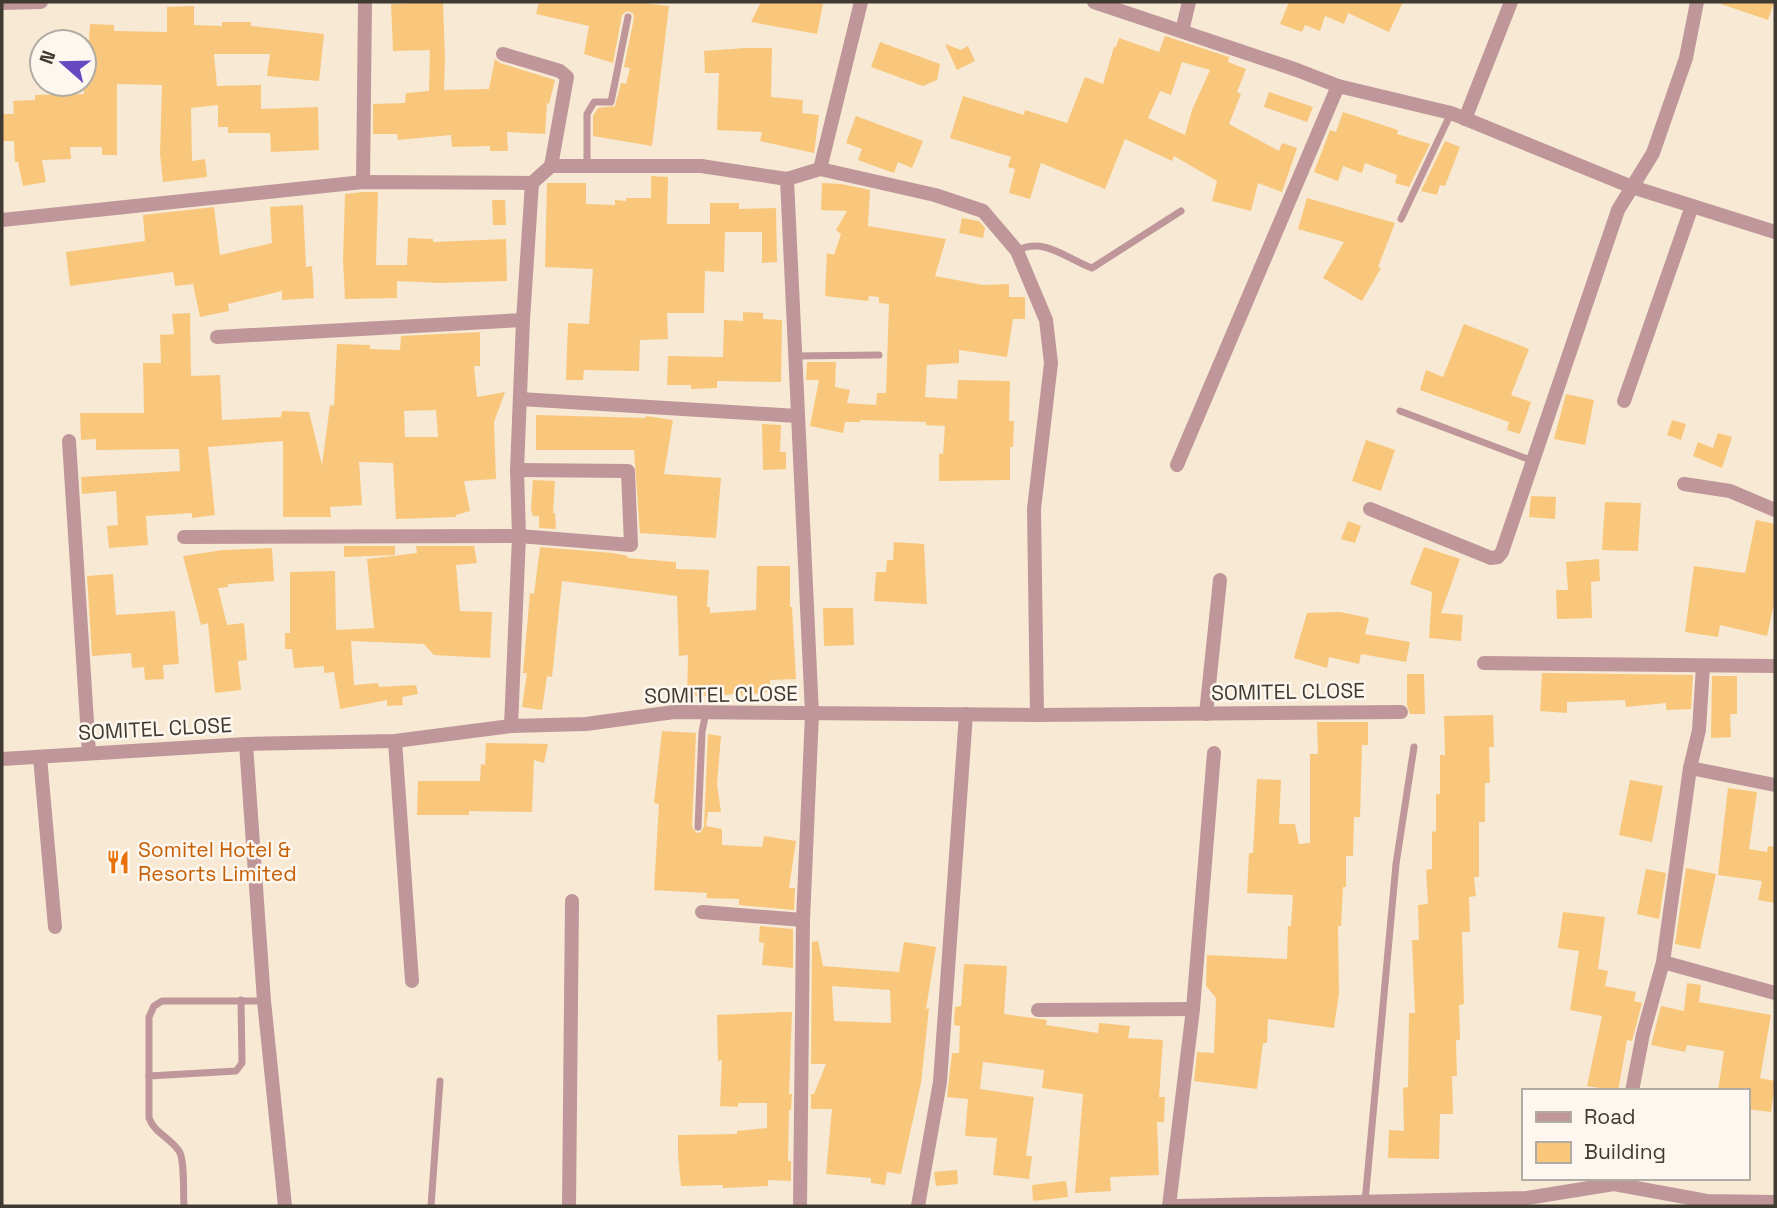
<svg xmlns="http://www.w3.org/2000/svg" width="1777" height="1208" font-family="'Space Grotesk',sans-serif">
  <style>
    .building { fill: #f8c77c; fill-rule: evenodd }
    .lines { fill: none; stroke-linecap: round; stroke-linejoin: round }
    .lane { stroke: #bf979a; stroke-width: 7 }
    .street { stroke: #bf979a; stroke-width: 14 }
    .labels { text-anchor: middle; stroke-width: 5; stroke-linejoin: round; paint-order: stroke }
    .street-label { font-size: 21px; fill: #403b32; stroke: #fdf7ef }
    .food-label { font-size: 21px; fill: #c56008; stroke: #fdf7ef; text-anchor: start }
  </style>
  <rect width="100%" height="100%" fill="#f7e9d4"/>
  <!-- building -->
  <g class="building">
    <polygon points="443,2 445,59 444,90 489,89 495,59 500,63 555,80 549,104 547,103 545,134 507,132 508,151 490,151 490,146 452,147 451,135 398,140 397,134 373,134 373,104 405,103 406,93 429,91 430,50 393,51 391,4"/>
    <polygon points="539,2 634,2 669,6 652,146 593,136 593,116 598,108 615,106 621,83 626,84 630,68 624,67 634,18 633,13 627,11 622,15 613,63 584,54 589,26 536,14"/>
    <polygon points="761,2 812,2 823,4 817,34 751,22"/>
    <polygon points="1289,2 1403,2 1389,32 1348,13 1344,24 1325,16 1320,31 1305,25 1302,32 1280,24"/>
    <polygon points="1721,2 1774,2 1768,20 1721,4"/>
    <polygon points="194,6 194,25 222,26 222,22 251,22 251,26 324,34 319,81 267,76 270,54 214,54 217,86 261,85 261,109 318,107 319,150 271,152 270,133 228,133 228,127 218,127 218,105 191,108 192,161 205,159 207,177 163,182 160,153 162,85 117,84 117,155 102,155 102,147 70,147 71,159 42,160 46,182 23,186 18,162 15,162 14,141 2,141 2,114 14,114 13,101 35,100 35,95 84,94 84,40 89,40 90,24 114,25 114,31 167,32 167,7"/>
    <path d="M1165 36 1229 57 1228 62 1246 69 1237 92 1241 94 1229 124 1279 151 1282 143 1297 148 1282 192 1258 183 1251 211 1212 201 1217 181 1174 156 1172 161 1125 139 1105 189 1041 163 1030 199 1009 193 1015 169 1008 167 1011 157 950 138 963 96 1024 115 1025 110 1067 123 1085 77 1103 84 1114 47H1116L1119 38 1159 52ZM1182 62 1210 70 1192 110 1185 135 1148 118 1160 91 1171 95Z"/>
    <polygon points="880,42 940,64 937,80 923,86 871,67"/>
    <polygon points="945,44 961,50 968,46 975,61 957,70"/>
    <polygon points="745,48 772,48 771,97 803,100 802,113 819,115 814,153 760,141 762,132 717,130 719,73 705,73 704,51"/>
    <polygon points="1269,92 1313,107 1307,122 1264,107"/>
    <polygon points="1343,112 1398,130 1397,134 1430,144 1409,187 1395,183 1397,175 1365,163 1362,173 1343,166 1338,181 1314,172 1330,130 1336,132"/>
    <polygon points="856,116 923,141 912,168 898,162 894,173 858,160 862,149 846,143"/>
    <polygon points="1445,141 1460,147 1445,186 1440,185 1437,195 1421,191"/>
    <polygon points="651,176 668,177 667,224 710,224 710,203 739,203 739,209 776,208 777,262 762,263 762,232 725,232 724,272 705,271 704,313 667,313 668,339 640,340 639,371 584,370 583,380 566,380 568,323 589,324 593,269 545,267 547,183 586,183 586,204 615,205 615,200 626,201 626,198 651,198"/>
    <polygon points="822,183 841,184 870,190 868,226 946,239 935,276 983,285 1009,284 1009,297 1025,297 1025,319 1013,319 1007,357 959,350 959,363 927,365 925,397 957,399 958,380 1010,381 1009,421 1014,421 1013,447 1010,447 1010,480 939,481 939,454 943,454 945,426 926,425 926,422 860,420 860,422 845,422 843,433 810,426 819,380 806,380 807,362 836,362 835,387 850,390 847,403 876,405 877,393 886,393 889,304 879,303 879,297 869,296 868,301 825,296 827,253 834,255 841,234 836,230 847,211 821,210"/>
    <polygon points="363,192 378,192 376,265 407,265 408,238 433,239 433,242 506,239 507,281 440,283 397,281 397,298 345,299 343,260 345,194"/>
    <polygon points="1307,198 1395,223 1378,267 1381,268 1362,301 1323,278 1344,242 1298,229"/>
    <polygon points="492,200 505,200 506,225 493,225"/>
    <polygon points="303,205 306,267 312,266 314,298 282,300 282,291 228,304 229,311 200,317 193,284 175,286 173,272 70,286 66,252 145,241 143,215 214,207 220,255 272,243 270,207"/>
    <polygon points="962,218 979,221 985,228 983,238 959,233"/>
    <polygon points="743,312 763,313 763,319 782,320 781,382 717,381 717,388 691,389 691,385 667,385 668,356 723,357 724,320 743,321"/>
    <path d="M190 313 191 376 220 375 222 420 281 417 282 411 309 412 322 465 330 405 334 406 337 344 370 345V349L400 350 401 336 480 332V366H474L477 397 505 392 494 422 496 479 464 481 470 511 456 515V517L396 519 393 463 359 462 362 505 330 507 331 517H283V441L208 447 215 515 192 518V513L146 516 148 545 109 548 107 526 118 525 116 491 82 494 81 477 180 471 179 449 96 450V439L81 440 80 413H144L143 363H161L160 335 174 334 172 314ZM436 410 438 437H405L404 411Z"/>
    <polygon points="1464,324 1529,349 1511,395 1531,402 1520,434 1507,430 1509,422 1420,390 1426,370 1443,377"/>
    <polygon points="1566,394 1594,400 1585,445 1554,439"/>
    <polygon points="536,415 646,418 646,416 673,420 664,474 721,478 716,538 640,533 634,450 536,450"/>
    <polygon points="1672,420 1686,424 1681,440 1667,435"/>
    <polygon points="762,424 781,425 780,452 786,452 786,469 763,470"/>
    <polygon points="1718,433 1732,437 1722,468 1693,456 1698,442 1713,448"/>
    <polygon points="1366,440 1395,450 1381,491 1352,481"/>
    <polygon points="533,480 555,481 553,513 555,513 556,529 539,528 539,516 533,516 531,509"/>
    <polygon points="1531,496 1556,497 1555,519 1529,517"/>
    <polygon points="1605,502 1641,503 1638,551 1602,550"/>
    <polygon points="1756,520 1775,524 1775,599 1767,636 1720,625 1718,637 1685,632 1694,566 1745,573"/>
    <polygon points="1348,521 1361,526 1355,543 1341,539"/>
    <polygon points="894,542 924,544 927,604 874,601 876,572 886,572 887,560 893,560"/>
    <polygon points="344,546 395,546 395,555 344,557"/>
    <polygon points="416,546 474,546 477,563 456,565 460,611 492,612 490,658 434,655 424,644 351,641 354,685 378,683 379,687 416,685 418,694 402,697 403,705 387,706 387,700 340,709 334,672 324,673 324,666 294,668 292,649 285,649 285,633 290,633 290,572 335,571 336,630 374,628 367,559 417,553"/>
    <polygon points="540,547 612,553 628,556 627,558 676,562 676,569 709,570 707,607 710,607 710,613 756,610 757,566 790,566 790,607 792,607 796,679 770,680 770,691 742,697 741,693 717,696 687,696 688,655 679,656 677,596 562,581 552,677 547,676 542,710 522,707 527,673 523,673 530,593 534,594"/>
    <polygon points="1424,547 1460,559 1441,613 1463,615 1461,641 1429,638 1432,592 1410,584"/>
    <polygon points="272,548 274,581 228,584 228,587 218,588 227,625 244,623 247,660 238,661 241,690 215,693 208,623 201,625 183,556 223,550"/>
    <polygon points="1599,559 1600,581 1591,582 1592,618 1557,619 1556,590 1568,590 1566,562"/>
    <polygon points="113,574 116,615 175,611 179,664 163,665 164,679 145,680 144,667 132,668 131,653 92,656 87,576"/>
    <polygon points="823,608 853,608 854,645 824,646"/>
    <polygon points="1340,612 1369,618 1365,634 1410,642 1406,662 1361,654 1359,664 1329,657 1327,668 1294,658 1307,613"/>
    <polygon points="1542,673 1693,675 1691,709 1666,710 1666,703 1626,707 1625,700 1567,702 1567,713 1540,711"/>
    <polygon points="1407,674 1424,674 1425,714 1410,714 1407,705"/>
    <polygon points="1712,676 1737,676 1737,714 1730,714 1731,737 1711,738"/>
    <polygon points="1493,715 1494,747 1489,747 1490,783 1485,783 1485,822 1479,822 1479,877 1474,877 1476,896 1469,897 1470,932 1462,932 1464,1004 1459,1005 1460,1040 1456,1040 1457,1076 1452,1076 1453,1114 1440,1114 1439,1159 1388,1158 1389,1130 1404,1131 1403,1088 1408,1087 1409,1013 1415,1013 1412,940 1419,940 1418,905 1428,904 1426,870 1432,869 1432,832 1436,831 1436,794 1440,794 1440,755 1445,755 1444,716"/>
    <polygon points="1317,722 1368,722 1368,745 1362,745 1360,817 1354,817 1353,856 1346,856 1346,887 1343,887 1341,926 1338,926 1339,993 1334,1028 1268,1019 1267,1043 1263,1043 1257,1089 1194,1081 1197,1052 1214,1053 1216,998 1206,986 1207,955 1287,959 1288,926 1291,926 1293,895 1247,893 1249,853 1253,853 1257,779 1281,780 1279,824 1295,824 1299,844 1310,843 1310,754 1318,754"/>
    <polygon points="662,731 696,733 692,827 697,833 701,832 704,827 708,734 721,736 717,784 721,812 708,812 706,826 722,829 722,845 762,847 764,836 796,841 789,888 795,888 794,910 739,905 739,899 706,898 707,893 654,890 659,804 654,803"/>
    <polygon points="486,743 548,744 544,763 534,760 532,812 469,811 469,815 417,815 418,781 480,781 481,764 485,765"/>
    <polygon points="1630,780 1663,786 1652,842 1619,835"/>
    <polygon points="1728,788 1757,792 1749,849 1767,852 1768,846 1775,847 1775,903 1758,900 1762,881 1718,875"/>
    <polygon points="1686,868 1716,874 1700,949 1675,944"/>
    <polygon points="1646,869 1666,873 1659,919 1637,914"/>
    <polygon points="1563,912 1605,917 1598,969 1608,971 1605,986 1636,992 1634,1001 1642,1003 1632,1041 1627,1040 1618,1091 1587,1086 1602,1016 1570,1010 1579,951 1558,948"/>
    <polygon points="760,926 793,929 793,968 762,965 764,943 759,942"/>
    <path d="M818 941 823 966 899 972 904 942 936 947 926 1009 929 1008 921 1083 901 1174 887 1172 885 1185 871 1183V1178L826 1174 832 1109H811V1094H814L826 1064H811L812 942ZM832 986 890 990 891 1023 834 1021Z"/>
    <polygon points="964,964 1007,966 1004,1014 1047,1020 1046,1025 1098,1033 1099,1023 1130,1026 1128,1038 1163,1040 1159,1097 1165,1097 1164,1122 1157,1122 1159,1175 1110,1177 1111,1191 1075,1193 1083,1094 1042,1088 1044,1070 983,1062 980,1089 1034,1097 1026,1156 1032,1156 1029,1179 993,1175 997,1138 965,1136 968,1099 947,1097 952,1053 959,1053 960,1026 954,1025 955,1007 961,1006"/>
    <polygon points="1687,983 1701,985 1699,1002 1771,1015 1760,1078 1775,1081 1771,1112 1747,1109 1747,1091 1718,1091 1724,1051 1687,1045 1685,1052 1651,1045 1661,1006 1684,1011"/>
    <polygon points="781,1012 792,1012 789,1094 792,1094 791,1110 789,1110 788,1161 791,1161 791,1181 768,1180 768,1186 723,1188 723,1185 681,1186 678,1155 678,1135 737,1134 737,1131 767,1128 767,1103 738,1103 738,1107 720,1106 722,1060 718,1061 717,1015"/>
    <polygon points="957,1170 958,1184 936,1186 934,1172"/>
    <polygon points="1066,1181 1068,1197 1033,1201 1032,1185"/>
  </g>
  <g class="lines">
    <!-- lane -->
    <g class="lane">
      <polyline points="587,167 587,114 594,102 611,102 628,17"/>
      <polyline points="1401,219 1451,113"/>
      <path d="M1017 251C1043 236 1067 259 1092 268L1181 211"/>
      <polyline points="795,356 879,355"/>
      <polyline points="1400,411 1533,461"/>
      <polyline points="698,827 702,732 706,712"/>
      <polyline points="149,1076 236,1071 242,1063 241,1000"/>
      <polyline points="1365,1202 1396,864 1414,747"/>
      <path d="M184 1206C183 1194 185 1160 179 1151 170 1137 155 1134 149 1118V1017L154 1006 162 1001H264"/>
      <polyline points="431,1206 440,1081"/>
    </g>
    <!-- street -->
    <g class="street">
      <polyline points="1094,2 1297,70 1338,86 1451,113 1632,187 1775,232"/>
      <polyline points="2,3 41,2"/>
      <polyline points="1182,31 1189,2"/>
      <polyline points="503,54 560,71 567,77 551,166"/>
      <polyline points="1465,119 1511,2"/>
      <polyline points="820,169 861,2"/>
      <polyline points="787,179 812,714 803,920 800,1206"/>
      <polyline points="363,182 365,2"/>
      <polyline points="2,220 363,182 532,183 551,166 701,166 787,179 820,169 935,195 983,211 1017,251 1046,320 1051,363 1034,509 1037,715"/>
      <polyline points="217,337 523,320"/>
      <polyline points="520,399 797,416"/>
      <polyline points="1624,401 1692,206"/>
      <polyline points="69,441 89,753"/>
      <polyline points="1177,465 1338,86"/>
      <polyline points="1684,484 1730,491 1775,510"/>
      <polyline points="1370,509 1491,558 1498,557 1502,552 1618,210 1653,153 1686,58 1697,2"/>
      <polyline points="184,537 519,536 631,545 628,471 517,470"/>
      <polyline points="1484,663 1775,666"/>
      <polyline points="1206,714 1220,580"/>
      <polyline points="511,726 519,536 517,470 523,320 532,183"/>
      <polyline points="395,741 412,981"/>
      <polyline points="246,744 264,1001 285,1206"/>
      <polyline points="40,757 55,927"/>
      <polyline points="2,759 246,744 395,741 511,726 586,724 674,712 1037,715 1401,712"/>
      <polyline points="1690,768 1775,785"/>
      <polyline points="702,912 803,920"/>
      <polyline points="1663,962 1775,993"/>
      <polyline points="1038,1010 1193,1009"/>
      <polyline points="1632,1091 1643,1034 1663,962 1690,768 1699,730 1703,666"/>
      <polyline points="569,1206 572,901"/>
      <polyline points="918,1206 940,1082 966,714"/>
      <polyline points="1169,1206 1193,1009 1214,753"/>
      <polyline points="1178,1206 1527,1198 1614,1184 1707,1201 1775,1202"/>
    </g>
  </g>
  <!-- icons -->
  <defs>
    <g id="restaurant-bare" transform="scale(1.89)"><path d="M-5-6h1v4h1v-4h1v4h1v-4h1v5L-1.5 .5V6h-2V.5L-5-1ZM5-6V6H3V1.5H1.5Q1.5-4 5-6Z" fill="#e8710a" stroke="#fdf7ef" stroke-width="2.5" paint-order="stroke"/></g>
  </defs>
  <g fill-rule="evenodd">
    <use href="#restaurant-bare" x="118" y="862"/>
  </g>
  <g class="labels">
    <!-- street labels -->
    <g class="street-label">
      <text transform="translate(1288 692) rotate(-1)" y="7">SOMITEL CLOSE</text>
      <text transform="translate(721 695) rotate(-1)" y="7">SOMITEL CLOSE</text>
      <text transform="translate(155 729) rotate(-3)" y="7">SOMITEL CLOSE</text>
    </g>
    <!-- food labels -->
    <g class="food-label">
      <text x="138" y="857">Somitel Hotel &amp;<tspan x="138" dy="24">Resorts Limited</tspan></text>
    </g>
  </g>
  <!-- border -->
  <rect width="1777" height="1208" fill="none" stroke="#403b32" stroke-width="7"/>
  <!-- legend -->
  <rect x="1522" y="1089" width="228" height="91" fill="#fdf7ef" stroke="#b1aca3" stroke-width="2"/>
  <rect x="1536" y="1112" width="35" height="10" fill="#bf979a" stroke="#b1aca3" stroke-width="2"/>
  <text x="1584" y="1124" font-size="21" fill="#403b32">Road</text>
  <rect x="1536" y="1142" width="35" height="21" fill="#f8c77c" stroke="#b1aca3" stroke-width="2"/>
  <text x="1584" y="1159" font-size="21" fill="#403b32">Building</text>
  <!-- north arrow -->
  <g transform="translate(63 63) rotate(290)"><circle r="33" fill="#fdf7ef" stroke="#b1aca3" stroke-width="2"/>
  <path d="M0-5L12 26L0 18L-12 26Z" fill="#6648c0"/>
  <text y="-10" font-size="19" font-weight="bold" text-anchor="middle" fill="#403b32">N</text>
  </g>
</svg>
